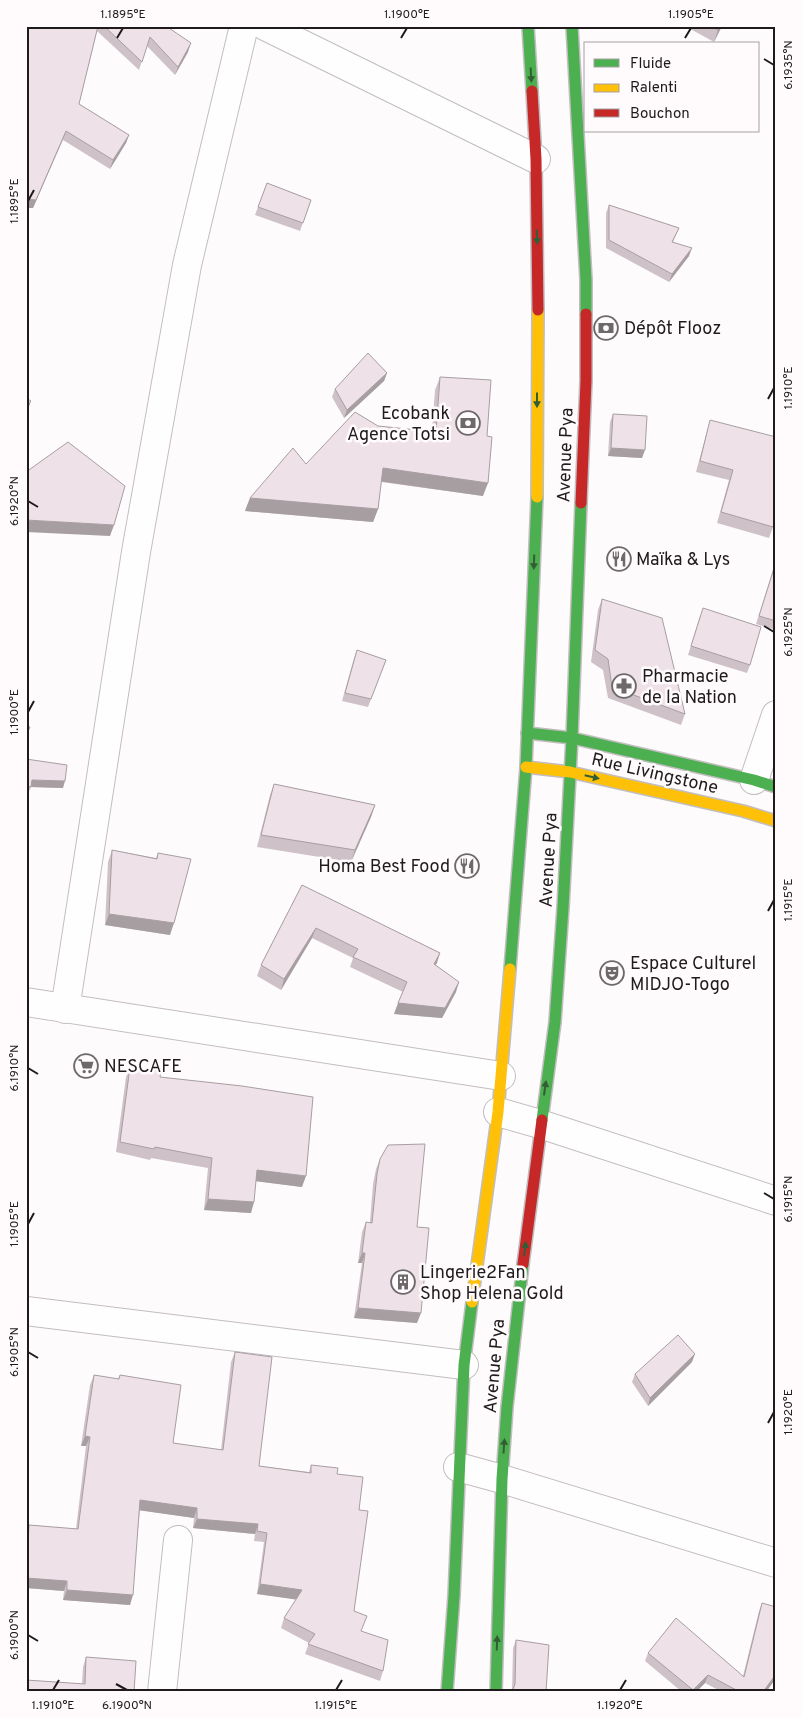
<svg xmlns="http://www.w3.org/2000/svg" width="802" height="1718" font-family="Overpass,sans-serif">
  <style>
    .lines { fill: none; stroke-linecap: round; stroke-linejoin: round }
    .street-casing { stroke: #c2bec0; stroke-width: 30 }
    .fast-casing { stroke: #c2bec0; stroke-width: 14 }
    .slow-casing { stroke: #c2bec0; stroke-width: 14 }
    .jam-casing { stroke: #c2bec0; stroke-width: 14 }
    .street { stroke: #fffeff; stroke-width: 28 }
    .fast { stroke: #4caf50; stroke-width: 11 }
    .slow { stroke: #ffc107; stroke-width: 11 }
    .jam { stroke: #c62828; stroke-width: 11 }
    .wall { fill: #cec2c8 }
    .shaded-wall { fill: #a79ea2 }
    .building { fill: #efe1e8; stroke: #a79ea2 }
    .oneway { fill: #335e34 }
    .ticks { fill: none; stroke: #1f1b1d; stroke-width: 2 }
    .labels { text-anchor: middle; stroke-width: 5; stroke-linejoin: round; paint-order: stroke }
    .poi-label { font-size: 18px; fill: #1f1b1d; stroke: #fffafc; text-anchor: start }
    .street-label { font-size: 18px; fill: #1f1b1d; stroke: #fffafc }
    .neatline { fill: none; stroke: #1f1b1d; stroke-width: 2 }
    .ticks-label { font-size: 12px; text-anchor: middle; fill: #1f1b1d }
  </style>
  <rect width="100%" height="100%" fill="#fefbfc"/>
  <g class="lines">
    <!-- street casing -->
    <g class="street-casing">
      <g id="street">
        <polyline points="265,26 536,159"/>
        <polyline points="754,780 776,715"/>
        <polyline points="26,1002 501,1076"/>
        <polyline points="65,1009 136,552 187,265 244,26"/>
        <polyline points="498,1112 540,1124 776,1201"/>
        <polyline points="26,1311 464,1365"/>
        <polyline points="458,1467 502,1479 776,1563"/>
        <polyline points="162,1692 178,1540"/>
      </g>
    </g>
    <!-- fast casing -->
    <g class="fast-casing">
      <g id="fast">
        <polyline points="528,26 532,91"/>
        <polyline points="572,26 586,280 586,314"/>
        <polyline points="527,733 572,738 754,780 776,787"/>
        <polyline points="510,969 526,767 537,497"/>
        <polyline points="542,1120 555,1022 563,908 572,738 581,503"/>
        <polyline points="447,1692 454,1596 464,1365 472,1302"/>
        <polyline points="496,1692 502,1479 507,1407 523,1264"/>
      </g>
    </g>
    <!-- slow casing -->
    <g class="slow-casing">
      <g id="slow">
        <polyline points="537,497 538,310"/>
        <polyline points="526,767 570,772 743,811 776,821"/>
        <polyline points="472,1302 498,1112 510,969"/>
      </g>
    </g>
    <!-- jam casing -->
    <g class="jam-casing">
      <g id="jam">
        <polyline points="532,91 536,159 538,310"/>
        <polyline points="581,503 586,381 586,314"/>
        <polyline points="523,1264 542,1120"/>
      </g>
    </g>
    <!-- street -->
    <use href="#street" class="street"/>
    <!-- fast -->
    <use href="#fast" class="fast"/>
    <!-- slow -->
    <use href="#slow" class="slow"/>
    <!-- jam -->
    <use href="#jam" class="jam"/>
  </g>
  <!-- wall -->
  <g class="wall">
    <polygon points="26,26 166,26 188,52 175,75 147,46 139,70 97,31 79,104 129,135 126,143 110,169 63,140 33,208"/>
    <polygon points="685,26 722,26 714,42"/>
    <polygon points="267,183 311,200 300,231 255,215"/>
    <polygon points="609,205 679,228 673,242 689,256 669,282 606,248 606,213"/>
    <polygon points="387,373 384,381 344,418 332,397 335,389"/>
    <polygon points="440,377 483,496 381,482 378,509 373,522 245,511 250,498 306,464 378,426 432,431 435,390"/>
    <polygon points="613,414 642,458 608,456 610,422"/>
    <polygon points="710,420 773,527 769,538 717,523 729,480 696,472 707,431"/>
    <polygon points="776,560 776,630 756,624"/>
    <polygon points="602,599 685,714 681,725 608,698 603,670 591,662 598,610"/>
    <polygon points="700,616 750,665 747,673 688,655"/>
    <polygon points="357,650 386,660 368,707 342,701 354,658"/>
    <polygon points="26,759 63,788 31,787 28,794 26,794"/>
    <polygon points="274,784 375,805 371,817 351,862 257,847 270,795"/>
    <polygon points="112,850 156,858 158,853 170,935 105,925 108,862"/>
    <polygon points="302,885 440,953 435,965 456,992 442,1018 394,1014 403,992 350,967 353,958 312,938 281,990 257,976 261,965"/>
    <polygon points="130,1067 302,1187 256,1181 251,1213 204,1210 208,1168 151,1158 150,1160 116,1152 126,1077"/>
    <polygon points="380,1159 417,1227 417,1323 354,1318 362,1263 358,1263 362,1232 366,1222 370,1222 373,1184 376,1169"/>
    <polygon points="235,1352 259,1466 309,1472 311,1465 337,1474 359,1510 354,1611 361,1631 383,1671 380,1681 305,1654 309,1643 281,1628 284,1618 297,1599 257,1594 264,1542 254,1541 255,1534 193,1528 194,1518 140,1510 130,1605 63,1600 64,1591 26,1588 26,1534 29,1525 76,1529 86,1446 81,1446 90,1385 94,1375 118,1379 120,1375 173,1443 221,1450 231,1362"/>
    <polygon points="692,1362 648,1406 632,1382 635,1374"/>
    <polygon points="762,1603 776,1607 776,1678 766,1692 722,1692 705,1683 696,1692 682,1692 645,1661 648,1653 743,1676 759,1611"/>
    <polygon points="516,1640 546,1692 512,1692 513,1648"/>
    <polygon points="86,1657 134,1692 82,1683 83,1667"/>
  </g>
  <!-- shaded-wall -->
  <g class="shaded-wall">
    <polygon points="720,26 722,26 714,42 718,30"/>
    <polygon points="191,43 188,52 175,75 178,67"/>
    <polygon points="66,131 33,208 26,208 26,199"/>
    <polygon points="129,135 126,143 110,169 113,160"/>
    <polygon points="692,248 689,256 669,282 672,274"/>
    <polygon points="387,373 384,381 344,418 347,410"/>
    <polygon points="31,401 27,412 26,413 26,407"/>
    <polygon points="611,448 645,450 642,458 608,456"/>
    <polygon points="383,468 488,483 483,496 378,481"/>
    <polygon points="250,498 378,509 373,522 245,511"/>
    <polygon points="26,520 114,525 110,536 26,532"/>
    <polygon points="32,780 65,781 63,788 30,787"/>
    <polygon points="375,805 371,817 351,862 355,850"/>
    <polygon points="109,914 174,923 170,935 105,925"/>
    <polygon points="316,928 312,938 281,990 284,979"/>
    <polygon points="440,953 437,963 430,974 434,964"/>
    <polygon points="459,982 456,992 442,1018 394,1014 398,1003"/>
    <polygon points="257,1170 306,1176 302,1187 253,1181"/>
    <polygon points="208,1199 254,1202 251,1213 204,1210"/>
    <polygon points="362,1253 365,1253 362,1263 358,1263"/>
    <polygon points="358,1308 421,1313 417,1323 354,1318"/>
    <polygon points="695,1354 692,1362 648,1406 650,1398"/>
    <polygon points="85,1436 90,1437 86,1446 81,1446"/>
    <polygon points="140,1500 197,1508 194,1518 137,1510"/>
    <polygon points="197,1519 258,1524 255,1534 193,1528"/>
    <polygon points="26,1578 67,1581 64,1591 26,1588"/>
    <polygon points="260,1584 302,1590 299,1600 257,1594"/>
    <polygon points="67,1590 133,1595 130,1605 63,1600"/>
    <polygon points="776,1674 776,1678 766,1692 763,1692"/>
    <polygon points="708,1675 705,1683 696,1692 692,1692"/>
  </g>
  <!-- building -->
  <g class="building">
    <polygon points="26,26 98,26 79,104 129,135 113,160 66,131 36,200 26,199"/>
    <polygon points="104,26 166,26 191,43 178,67 150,37 142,62"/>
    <polygon points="710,26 720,26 718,30"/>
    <polygon points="267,183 311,200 303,223 258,207"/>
    <polygon points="609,205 679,228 672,242 692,248 672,274 609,240"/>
    <polygon points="368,353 387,373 347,410 335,389"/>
    <polygon points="440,377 491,380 487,436 492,437 488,483 383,468 378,509 250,498 293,448 306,464 355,412 378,426 436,432"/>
    <polygon points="26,398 31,401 26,407"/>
    <polygon points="613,414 647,416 645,450 611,448"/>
    <polygon points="710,420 776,437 776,516 773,527 721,512 733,470 700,461"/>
    <polygon points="68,442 125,486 114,525 26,520 26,472"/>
    <polygon points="776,562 776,621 759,616"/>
    <polygon points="602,599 662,618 685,714 612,687 608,659 595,650"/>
    <polygon points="703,608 761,627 750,665 691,646"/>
    <polygon points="357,650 386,660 371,699 345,693"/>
    <polygon points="26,726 30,727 26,736"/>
    <polygon points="26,759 67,765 65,781 32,780 31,787 26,786"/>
    <polygon points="274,784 375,805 355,850 261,835"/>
    <polygon points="112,850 157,859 158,853 191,859 174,923 109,914"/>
    <polygon points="302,885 440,953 434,964 459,982 445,1008 398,1003 407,982 353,957 358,949 316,928 284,979 261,965"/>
    <polygon points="130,1067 161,1071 160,1077 242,1086 313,1097 306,1176 257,1170 254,1202 208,1199 212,1158 155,1147 154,1149 120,1142"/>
    <polygon points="425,1144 417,1227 429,1228 421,1313 358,1308 365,1253 362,1253 366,1222 372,1223 377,1174 380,1159 388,1145"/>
    <polygon points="678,1335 695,1354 650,1398 635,1374"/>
    <polygon points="235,1352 272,1357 259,1466 311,1473 311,1465 338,1468 337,1474 363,1477 359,1510 368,1511 354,1611 367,1616 361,1631 388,1640 383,1671 308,1644 315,1634 284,1618 302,1590 260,1584 267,1533 257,1531 258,1524 197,1519 197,1508 140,1500 133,1595 67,1590 67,1581 26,1578 29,1525 78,1529 90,1437 85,1436 94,1375 119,1379 120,1375 181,1385 173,1443 223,1450"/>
    <polygon points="762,1603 776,1607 776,1674 763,1692 740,1692 708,1675 693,1690 648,1653 676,1618 744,1677"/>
    <polygon points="516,1640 549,1645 546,1692 512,1692 515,1684"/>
    <polygon points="86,1657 136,1661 134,1692 26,1692 26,1680 85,1684"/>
  </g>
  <!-- one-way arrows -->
  <defs><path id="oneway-solid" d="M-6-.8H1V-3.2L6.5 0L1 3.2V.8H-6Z" transform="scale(1.25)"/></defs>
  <g class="oneway">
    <use href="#oneway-solid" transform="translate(531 75) rotate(87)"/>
    <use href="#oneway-solid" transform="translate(537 237) rotate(89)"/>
    <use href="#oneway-solid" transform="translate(537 400) rotate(90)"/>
    <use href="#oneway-solid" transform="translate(534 562) rotate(92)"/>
    <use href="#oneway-solid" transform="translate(592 777) rotate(13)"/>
    <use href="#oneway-solid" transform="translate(545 1088) rotate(-82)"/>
    <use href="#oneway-solid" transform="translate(525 1249) rotate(-83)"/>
    <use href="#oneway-solid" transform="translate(504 1446) rotate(-86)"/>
    <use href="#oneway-solid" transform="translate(497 1643) rotate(-88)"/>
  </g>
  <!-- ticks -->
  <path class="ticks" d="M117 38 123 28M401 38 407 28M685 38 691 28M764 59 774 65M28 201 34 190M768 399 774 388M28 501 38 507M764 626 774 632M28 712 34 701M768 911 774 900M28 1068 38 1074M764 1193 774 1199M28 1224 34 1213M28 1352 38 1358M768 1423 774 1412M28 1635 38 1641M116 1684 127 1690M53 1690 59 1680M336 1690 342 1680M620 1690 626 1680"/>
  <!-- icons -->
  <defs>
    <g id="bank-ring" transform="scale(1.25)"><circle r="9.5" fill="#fffafc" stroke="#6d696b" stroke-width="1.5"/><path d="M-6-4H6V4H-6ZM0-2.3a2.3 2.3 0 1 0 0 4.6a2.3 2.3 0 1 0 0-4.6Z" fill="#6d696b"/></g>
    <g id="restaurant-ring" transform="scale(1.25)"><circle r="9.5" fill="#fffafc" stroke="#6d696b" stroke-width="1.5"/><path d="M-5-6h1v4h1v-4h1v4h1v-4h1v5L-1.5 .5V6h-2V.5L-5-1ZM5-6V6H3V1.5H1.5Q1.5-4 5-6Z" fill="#6d696b"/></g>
    <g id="pharmacy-ring" transform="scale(1.25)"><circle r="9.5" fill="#fffafc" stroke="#6d696b" stroke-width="1.5"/><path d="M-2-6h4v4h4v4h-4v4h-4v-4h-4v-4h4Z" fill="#6d696b"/></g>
    <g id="theatre-ring" transform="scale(1.25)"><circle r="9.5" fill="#fffafc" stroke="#6d696b" stroke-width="1.5"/><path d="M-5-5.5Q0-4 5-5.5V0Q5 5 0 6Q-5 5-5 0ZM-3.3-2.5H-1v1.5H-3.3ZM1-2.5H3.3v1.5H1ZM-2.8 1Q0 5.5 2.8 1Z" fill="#6d696b"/></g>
    <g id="supermarket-ring" transform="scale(1.25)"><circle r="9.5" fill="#fffafc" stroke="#6d696b" stroke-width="1.5"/><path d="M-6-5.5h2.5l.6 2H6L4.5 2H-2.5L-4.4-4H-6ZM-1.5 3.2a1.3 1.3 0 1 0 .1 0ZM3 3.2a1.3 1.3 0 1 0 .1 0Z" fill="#6d696b"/></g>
    <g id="building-ring" transform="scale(1.25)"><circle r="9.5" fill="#fffafc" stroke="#6d696b" stroke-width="1.5"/><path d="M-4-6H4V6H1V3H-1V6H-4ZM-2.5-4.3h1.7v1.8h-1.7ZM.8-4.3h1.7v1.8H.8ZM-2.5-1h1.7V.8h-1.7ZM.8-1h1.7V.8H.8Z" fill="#6d696b"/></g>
  </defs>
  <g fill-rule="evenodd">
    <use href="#bank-ring" x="606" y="328"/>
    <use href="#bank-ring" x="468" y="423"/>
    <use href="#restaurant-ring" x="619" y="559"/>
    <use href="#pharmacy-ring" x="624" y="686"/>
    <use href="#restaurant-ring" x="467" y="866"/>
    <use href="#theatre-ring" x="612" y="973"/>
    <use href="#supermarket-ring" x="86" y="1066"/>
    <use href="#building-ring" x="403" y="1282"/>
  </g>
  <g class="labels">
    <!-- poi labels -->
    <g class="poi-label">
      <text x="624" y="334">Dépôt Flooz</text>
      <text x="450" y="419" text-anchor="end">Ecobank<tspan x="450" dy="21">Agence Totsi</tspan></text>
      <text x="636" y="565">Maïka &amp; Lys</text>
      <text x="642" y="682">Pharmacie<tspan x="642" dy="21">de la Nation</tspan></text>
      <text x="450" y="872" text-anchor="end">Homa Best Food</text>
      <text x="630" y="969">Espace Culturel<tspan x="630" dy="21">MIDJO-Togo</tspan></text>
      <text x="104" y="1072">NESCAFE</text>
      <text x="420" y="1278">Lingerie2Fan<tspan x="420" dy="21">Shop Helena Gold</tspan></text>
    </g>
    <!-- street labels -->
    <g class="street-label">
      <text transform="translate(565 455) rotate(-88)" y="6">Avenue Pya</text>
      <text transform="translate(655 773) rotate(13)" y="6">Rue Livingstone</text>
      <text transform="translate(548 860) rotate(-87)" y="6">Avenue Pya</text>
      <text transform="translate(494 1366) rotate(-85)" y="6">Avenue Pya</text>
    </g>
  </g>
  <!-- border -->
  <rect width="802" height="1718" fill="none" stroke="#fffafc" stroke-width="55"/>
  <!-- legend -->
  <rect x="584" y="42" width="175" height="90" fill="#fffafc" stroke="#a5a1a3"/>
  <rect x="594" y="59" width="25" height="8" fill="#4caf50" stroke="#a5a1a3"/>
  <text x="630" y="68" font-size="15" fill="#1f1b1d">Fluide</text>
  <rect x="594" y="84" width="25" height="8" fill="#ffc107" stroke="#a5a1a3"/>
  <text x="630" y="92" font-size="15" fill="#1f1b1d">Ralenti</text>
  <rect x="594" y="109" width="25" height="8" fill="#c62828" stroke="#a5a1a3"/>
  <text x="630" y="118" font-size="15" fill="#1f1b1d">Bouchon</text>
  <rect x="28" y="28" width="746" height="1662" class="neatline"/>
  <g class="ticks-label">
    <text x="123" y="18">1.1895°E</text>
    <text x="407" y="18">1.1900°E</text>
    <text x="691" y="18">1.1905°E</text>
    <text transform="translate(788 65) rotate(-90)" y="4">6.1935°N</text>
    <text transform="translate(14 201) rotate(-90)" y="4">1.1895°E</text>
    <text transform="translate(788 388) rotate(-90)" y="4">1.1910°E</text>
    <text transform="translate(14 501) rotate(-90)" y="4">6.1920°N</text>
    <text transform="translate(788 632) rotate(-90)" y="4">6.1925°N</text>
    <text transform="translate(14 712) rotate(-90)" y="4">1.1900°E</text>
    <text transform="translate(788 900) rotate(-90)" y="4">1.1915°E</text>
    <text transform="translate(14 1068) rotate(-90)" y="4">6.1910°N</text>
    <text transform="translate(788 1199) rotate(-90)" y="4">6.1915°N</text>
    <text transform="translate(14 1224) rotate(-90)" y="4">1.1905°E</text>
    <text transform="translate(14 1352) rotate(-90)" y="4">6.1905°N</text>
    <text transform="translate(788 1412) rotate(-90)" y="4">1.1920°E</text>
    <text transform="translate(14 1635) rotate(-90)" y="4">6.1900°N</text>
    <text x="53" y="1709">1.1910°E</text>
    <text x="127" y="1709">6.1900°N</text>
    <text x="336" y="1709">1.1915°E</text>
    <text x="620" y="1709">1.1920°E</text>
  </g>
</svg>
